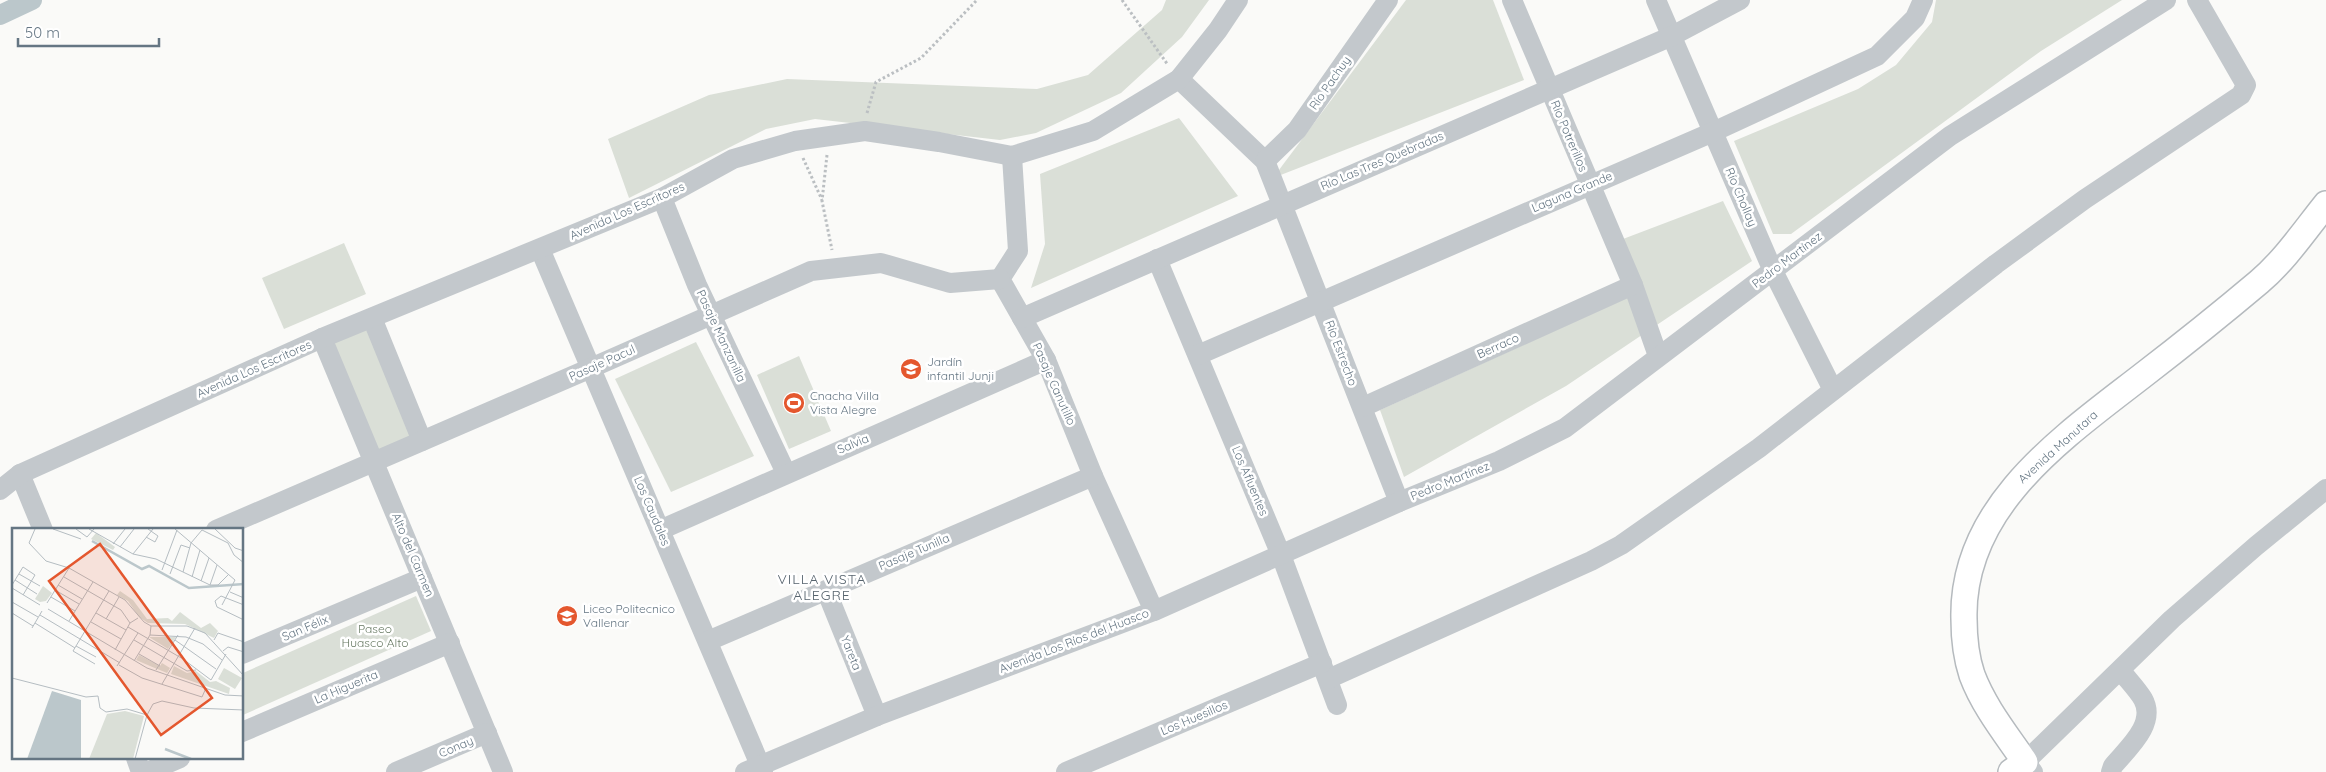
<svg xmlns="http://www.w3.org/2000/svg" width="2326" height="772" font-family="Quicksand,sans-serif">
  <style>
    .green { fill: #dadfd7 }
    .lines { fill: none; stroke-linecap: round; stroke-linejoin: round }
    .canal { stroke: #bbc7cb; stroke-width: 20 }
    .major-casing { stroke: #b5babe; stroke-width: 28 }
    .path { stroke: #bbbfc2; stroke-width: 3; stroke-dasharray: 2.5 2.5; stroke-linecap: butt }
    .minor { stroke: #c3c8cc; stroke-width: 20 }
    .major { stroke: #fff; stroke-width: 25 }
    .labels { text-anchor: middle; stroke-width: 5; stroke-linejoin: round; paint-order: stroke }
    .street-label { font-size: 12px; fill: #657683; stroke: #fff }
    .poi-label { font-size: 12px; fill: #657683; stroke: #fff; text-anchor: start }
    .park-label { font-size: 12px; fill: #687a64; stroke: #fff }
    .neighbourhood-label { font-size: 14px; letter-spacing: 1px; fill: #57646e; stroke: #fff }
    .inset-river { fill: none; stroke: #bbc7cb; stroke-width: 2.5 }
    .inset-road { fill: none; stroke: #b5bdc2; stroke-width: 1 }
    .view { fill: #e4572e; fill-opacity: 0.15; stroke: #e4572e; stroke-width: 2.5 }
    .inset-edge { fill: none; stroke: #657683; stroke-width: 2.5 }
  </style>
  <rect width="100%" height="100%" fill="#fafaf8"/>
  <!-- green -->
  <g class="green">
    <polygon points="1166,0 1209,0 1182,37 1121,93 1036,133 1000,140 815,119 766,129 629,198 608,139 709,95 787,79 1037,89 1088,75 1162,10"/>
    <polygon points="1406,0 1493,0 1524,80 1273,178"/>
    <polygon points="1936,0 2122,0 2041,51 1791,234 1773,234 1734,141 1858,89 1896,65 1932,22"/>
    <polygon points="1179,118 1238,196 1031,288 1045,244 1040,174"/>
    <polygon points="1723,201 1752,261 1566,386 1404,477 1380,410 1642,291 1623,239"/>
    <polygon points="344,243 366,294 284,329 262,278"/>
    <polygon points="371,320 420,440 374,460 323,339"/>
    <polygon points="696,342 754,456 671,492 615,379"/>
    <polygon points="799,356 831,431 789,449 757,375"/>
    <polygon points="416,596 431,631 243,715 243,673"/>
  </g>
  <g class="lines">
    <!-- canal -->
    <polyline class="canal" points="0,15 32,0"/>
    <!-- major casing -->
    <g class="major-casing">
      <path id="major" d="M2011 772 2025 762C2006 734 1984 707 1972 675 1966 657 1964 637 1964 619 1961 507 2062 438 2142 376 2181 346 2221 314 2259 282 2285 260 2305 230 2326 204"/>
    </g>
    <!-- path -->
    <g class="path">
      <polyline points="1122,0 1168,65"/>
      <polyline points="867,113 876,82 921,58 977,0"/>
      <polyline points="827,155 822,201 832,250"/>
      <polyline points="803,158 822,200"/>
    </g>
    <!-- minor -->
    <g class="minor">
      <polyline points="1512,0 1633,285 1658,356"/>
      <polyline points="1656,0 1773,271 1833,390"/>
      <polyline points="1179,79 1265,161 1399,502"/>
      <polyline points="1012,156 1018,251 1000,279 1046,360 1093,476 1154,611"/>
      <polyline points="1265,161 1297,130 1388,0"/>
      <polyline points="662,198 697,285 786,473"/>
      <polyline points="540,249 763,772"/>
      <polyline points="1157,259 1281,555 1337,705"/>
      <polyline points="372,318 422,441"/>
      <polyline points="1022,318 1672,36 1740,0"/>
      <polyline points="322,338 503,772"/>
      <polyline points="1198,355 1713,132 1877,56 1915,18 1923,0"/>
      <polyline points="1363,407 1633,285"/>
      <polyline points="20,474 43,530"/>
      <polyline points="0,490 20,474 322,338 662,198 733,159 795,141 865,131 939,142 1012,156 1093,131 1179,79 1218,30 1238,0"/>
      <polyline points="216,530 591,368 811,271 881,263 950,283 1000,279"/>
      <polyline points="660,530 1046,360"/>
      <polyline points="826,590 877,716"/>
      <polyline points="708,641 1093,476"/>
      <polyline points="242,654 422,578"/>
      <polyline points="1328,679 1591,561 1621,545 1759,448 1996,264 2085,199 2241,95 2246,85 2197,0"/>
      <polyline points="242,732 450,643"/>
      <polyline points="136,758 141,772"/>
      <polyline points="148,772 180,758"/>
      <polyline points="396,772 487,733"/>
      <polyline points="745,772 877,716 1154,611 1399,502 1499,461 1565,428 1950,136 2166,0"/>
      <polyline points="1066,772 1322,663"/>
      <polyline points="2033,772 2025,762 2172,619 2256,546 2326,489"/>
      <path d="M2111 772 2113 766C2127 749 2157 724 2143 699 2137 689 2128 680 2121 671"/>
    </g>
    <!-- major -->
    <use href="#major" class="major"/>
  </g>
  <!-- icons -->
  <defs>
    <g id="school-disc" transform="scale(1.125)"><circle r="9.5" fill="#e4572e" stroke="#fff"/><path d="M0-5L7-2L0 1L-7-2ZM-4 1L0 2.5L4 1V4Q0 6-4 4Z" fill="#fff"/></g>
    <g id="stadium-disc" transform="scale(1.125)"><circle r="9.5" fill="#e4572e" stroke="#fff"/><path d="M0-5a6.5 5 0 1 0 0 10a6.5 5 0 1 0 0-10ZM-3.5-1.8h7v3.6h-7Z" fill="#fff"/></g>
  </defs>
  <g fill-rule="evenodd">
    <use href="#school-disc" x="911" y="369"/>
    <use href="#stadium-disc" x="794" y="403"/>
    <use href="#school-disc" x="567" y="616"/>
  </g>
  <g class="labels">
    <!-- street labels -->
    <g class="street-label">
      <text transform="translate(1330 83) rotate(-55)" y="4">Río Pachuy</text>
      <text transform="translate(1569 136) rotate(67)" y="4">Río Potrerillos</text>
      <text transform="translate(1382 161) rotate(-23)" y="4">Río Las Tres Quebradas</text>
      <text transform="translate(1572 192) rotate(-23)" y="4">Laguna Grande</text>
      <text transform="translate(1741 197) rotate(67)" y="4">Río Chollay</text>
      <text transform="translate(627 211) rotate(-24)" y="4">Avenida Los Escritores</text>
      <text transform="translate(1787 260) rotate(-37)" y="4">Pedro Martínez</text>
      <text transform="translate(721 336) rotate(65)" y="4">Pasaje Manzanilla</text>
      <text transform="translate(1498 346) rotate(-24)" y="4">Berraco</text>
      <text transform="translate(1341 353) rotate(69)" y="4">Río Estrecho</text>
      <text transform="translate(602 363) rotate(-24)" y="4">Pasaje Pacul</text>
      <text transform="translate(254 369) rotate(-24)" y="4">Avenida Los Escritores</text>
      <text transform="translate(1054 384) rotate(66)" y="4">Pasaje Canutillo</text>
      <text transform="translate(853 444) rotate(-23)" y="4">Salvia</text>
      <text transform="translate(2058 447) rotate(-42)" y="4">Avenida Manutara</text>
      <text transform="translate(1250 481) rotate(67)" y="4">Los Afluentes</text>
      <text transform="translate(1450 481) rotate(-22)" y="4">Pedro Martínez</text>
      <text transform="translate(652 511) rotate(67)" y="4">Los Caudales</text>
      <text transform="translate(914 552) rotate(-23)" y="4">Pasaje Tunilla</text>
      <text transform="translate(413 555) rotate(67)" y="4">Alto del Carmen</text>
      <text transform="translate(305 628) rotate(-23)" y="4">San Félix</text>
      <text transform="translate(1074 641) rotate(-21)" y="4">Avenida Los Ríos del Huasco</text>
      <text transform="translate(851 653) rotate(68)" y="4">Yareta</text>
      <text transform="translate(346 687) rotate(-23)" y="4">La Higuerita</text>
      <text transform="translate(1194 718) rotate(-23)" y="4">Los Huesillos</text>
      <text transform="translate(456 747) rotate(-23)" y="4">Conay</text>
    </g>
    <!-- poi labels -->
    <g class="poi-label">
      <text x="927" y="366">Jardín<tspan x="927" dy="14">infantil Junji</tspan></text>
      <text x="810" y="400">Cnacha Villa<tspan x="810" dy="14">Vista Alegre</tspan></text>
      <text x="583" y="613">Liceo Politecnico<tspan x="583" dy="14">Vallenar</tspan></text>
    </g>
    <!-- park labels -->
    <g class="park-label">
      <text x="375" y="633">Paseo<tspan x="375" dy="14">Huasco Alto</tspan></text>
    </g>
    <!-- neighbourhood labels -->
    <g class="neighbourhood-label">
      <text x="822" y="584">VILLA VISTA<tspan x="822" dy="16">ALEGRE</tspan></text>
    </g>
  </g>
  <!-- overview -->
  <g transform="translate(12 528)">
    <rect width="231" height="231" fill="#fafaf8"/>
    <path d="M84 5 103 19 101 22 79 11ZM31 58 40 65 34 73 28 74 23 71ZM108 63 121 72 135 91 156 90 160 93 168 84 189 100 198 95 206 103 202 110 173 96 136 95 127 89 116 73 105 67ZM137 109H164L156 121ZM127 127 148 138 150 135 158 140 155 145 138 138 124 132ZM162 138 175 145 184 143 198 154 204 153 218 160 217 166 159 146ZM212 140 230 150 223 161 206 151ZM113 183 132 188 121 231H77L95 186Z" fill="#dadfd7"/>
    <path d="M40 163 69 172V231H15Z" fill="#bbc7cb"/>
    <path class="inset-river" d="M80 13 130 41 137 38 177 60 232 56M153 221 179 231"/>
    <path class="inset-road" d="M23 1 17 15 34 33 57 40 113 72 132 94 139 98H175L193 105 232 148M41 1 69 11M64 1 75 9 82 1M77 1 121 26 144 31 198 57H206L216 47M163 1 223 52 210 77M203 1 223 20 232 23M134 9 143 14 146 8 136 1M101 16 113 1M108 19 122 1M121 26 141 1M150 42 165 2M171 44 179 15 190 2 216 15 222 27 232 35M7 46 28 58M158 46 169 17 178 20M52 49 109 82 118 95M180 49 188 22M3 52 25 66M189 53 197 30M0 57 11 39 23 47 11 67M46 57 70 71M198 57 205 37M0 60 28 77M43 62 67 76M218 64 232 70M39 69 63 83M0 74 26 89M35 75 57 40M232 77 209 68 203 73 205 79 232 92M36 81 135 140 213 167 232 168M0 85 21 98M84 85 114 102M28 87 108 135M94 91 107 69M57 93 81 54M79 94 109 111M23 95 63 120M116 99 171 131 199 152 214 126M20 100 30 83M138 107 174 109 191 116 210 132M122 112 175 143 184 142M163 112 204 141M202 112 206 105 232 114M64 118 84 129M103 122 118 95 126 90M211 123 216 119 232 124M127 126 148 138M122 133 138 107 139 98M83 136 61 123 97 63M107 137 130 150 190 169 194 160M105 138 126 105M144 142 166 107M0 150 74 169 86 168 88 180 94 184 115 181 135 187 141 176 150 173 182 180 232 182M150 156 183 100M123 231 135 187"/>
    <path class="view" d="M88 16 200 170 149 207 37 53Z"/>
    <rect width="231" height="231" class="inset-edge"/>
  </g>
  <!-- scale -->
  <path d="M18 38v8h141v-8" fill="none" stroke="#657683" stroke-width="2.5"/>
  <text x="25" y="38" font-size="15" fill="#657683" stroke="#ffffff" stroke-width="4" paint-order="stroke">50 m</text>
</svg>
